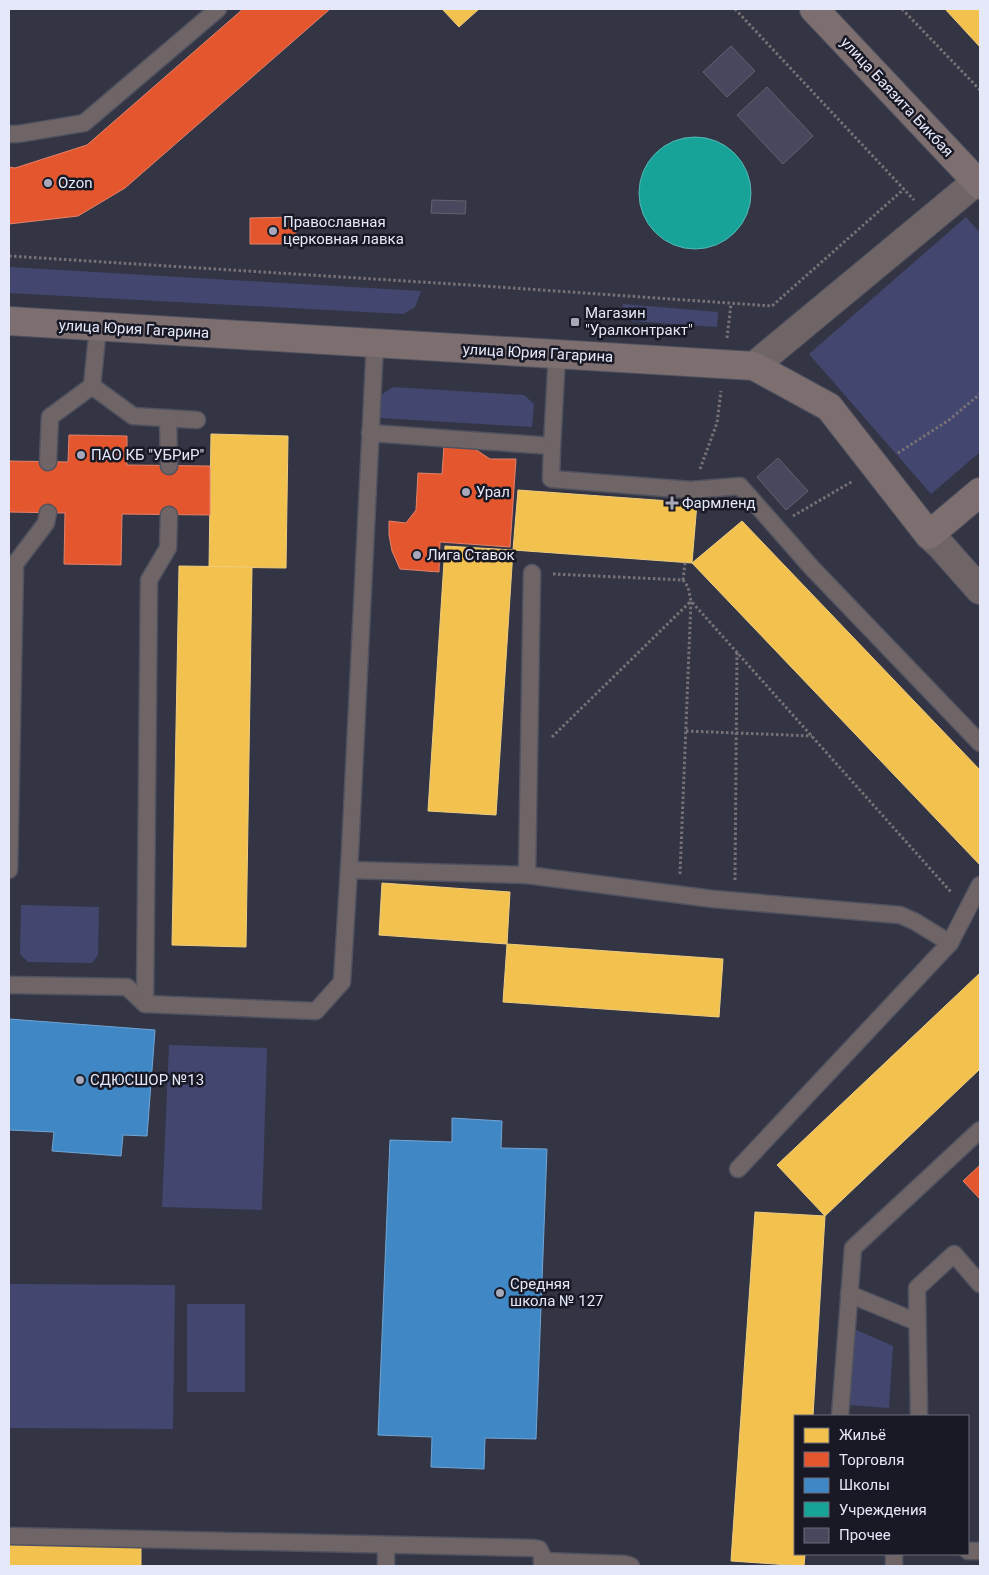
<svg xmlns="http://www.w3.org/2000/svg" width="989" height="1575" font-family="Roboto,sans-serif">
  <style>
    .green { fill: #434770 }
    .homes { fill: #f2c14e; stroke: #eecd81 }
    .shops { fill: #e4572e; stroke: #e4826b }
    .schools { fill: #3f88c5; stroke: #71a5d5 }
    .public { fill: #17a398; stroke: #55b8b5 }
    .building { fill: #47485d; stroke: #626370 }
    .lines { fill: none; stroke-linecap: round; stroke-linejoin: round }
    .service-casing { stroke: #51525f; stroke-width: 19 }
    .minor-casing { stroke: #51525f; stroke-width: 30 }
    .secondary-casing { stroke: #51525f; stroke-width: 30 }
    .path { stroke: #787176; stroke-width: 3; stroke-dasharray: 2.5 2.5; stroke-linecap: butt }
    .service { stroke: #6f6566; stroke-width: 16 }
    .minor { stroke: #6f6566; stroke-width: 28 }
    .secondary { stroke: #7d6f70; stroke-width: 28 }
    .poi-dot { fill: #a7a9ba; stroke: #181925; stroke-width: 2 }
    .labels { text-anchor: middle; stroke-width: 5; stroke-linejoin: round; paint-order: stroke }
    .street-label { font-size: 15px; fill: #e5e8f9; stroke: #181925 }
    .poi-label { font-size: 15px; fill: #e5e8f9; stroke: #181925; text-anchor: start }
  </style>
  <rect width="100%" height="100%" fill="#333544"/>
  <!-- green -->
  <g class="green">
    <polygon points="966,217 980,233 980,452 931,494 809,354"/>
    <polygon points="9,267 421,291 415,307 403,314 9,293"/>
    <polygon points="623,304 718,312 717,327 631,321 623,315"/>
    <polygon points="393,387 524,395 534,404 532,427 380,418 381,395"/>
    <polygon points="21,905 99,907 98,955 92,963 28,962 20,954"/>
    <polygon points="169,1045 267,1048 262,1210 162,1207"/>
    <polygon points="9,1284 175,1285 173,1429 9,1428"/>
    <rect x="187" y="1304" width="58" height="88"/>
    <polygon points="852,1328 893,1346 889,1408 848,1405"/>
  </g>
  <!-- homes -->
  <g class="homes">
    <polygon points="442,9 479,9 459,27"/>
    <polygon points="945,9 980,9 980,47"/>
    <polygon points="211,434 288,436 286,568 209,567"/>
    <polygon points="518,490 697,503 692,563 513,550"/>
    <polygon points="742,521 980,770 980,865 692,563"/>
    <polygon points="445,546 513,550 496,815 428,811"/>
    <polygon points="179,566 252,567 246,947 172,945"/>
    <polygon points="382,883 510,892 507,944 379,935"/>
    <polygon points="507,944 723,959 719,1017 503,1002"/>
    <polygon points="980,973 980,1069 825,1216 777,1165"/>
    <polygon points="755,1212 825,1216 813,1416 795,1416 795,1554 805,1554 804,1566 731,1561"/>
    <polygon points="9,1541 141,1543 141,1566 9,1566"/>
  </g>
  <!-- shops -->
  <g class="shops">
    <polygon points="243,9 330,9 125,188 78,216 9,224 9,167 15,168 87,145"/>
    <polygon points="296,217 296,244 250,244 250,218"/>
    <polygon points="69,435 127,436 127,465 210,466 210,515 122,514 121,565 64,564 65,513 9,512 9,461 68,462"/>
    <polygon points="444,446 472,447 490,459 516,459 510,547 440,542 439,572 400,569 392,551 389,535 389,521 406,523 416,510 418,473 442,474"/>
    <polygon points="980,1165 980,1199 963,1181"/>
  </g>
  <!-- schools -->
  <g class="schools">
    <polygon points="9,1019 155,1030 147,1136 123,1135 121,1156 52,1151 54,1132 9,1130"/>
    <polygon points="452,1118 502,1121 501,1148 547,1149 536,1439 485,1438 484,1469 431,1467 432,1437 378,1435 390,1140 452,1142"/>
  </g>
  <!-- public -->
  <circle class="public" cx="695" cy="193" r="56"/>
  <!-- building -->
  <g class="building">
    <polygon points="731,46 755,71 727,97 703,72"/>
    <polygon points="767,87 813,136 783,164 737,115"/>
    <polygon points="432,200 466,201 465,214 431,213"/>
    <polygon points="778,458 808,491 786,510 757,477"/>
  </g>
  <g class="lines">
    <!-- service casing -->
    <g class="service-casing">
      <g id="service">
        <polyline points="9,134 18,134 84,123 218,9"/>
        <polyline points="92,386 133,416 197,420"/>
        <polyline points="168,418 169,466"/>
        <polyline points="370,433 552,446 551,479 691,490 740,486 812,568 980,743"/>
        <polyline points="552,446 557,354"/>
        <polyline points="48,462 50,417 92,386 98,327"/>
        <polyline points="9,870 15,564 46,523 48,513"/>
        <polyline points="349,870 527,875 532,573"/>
        <polyline points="527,875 713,899 900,915 914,921 950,943"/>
        <polyline points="9,985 127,987 145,1004 316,1011 342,982 350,852 375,343"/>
        <polyline points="145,1004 149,580 168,548 169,515"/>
        <polyline points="738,1169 950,943 980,885"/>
        <polyline points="849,1294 917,1322"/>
        <polyline points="840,1416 853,1248 980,1130"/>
        <polyline points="919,1416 917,1288 954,1254 980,1284"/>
        <polyline points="9,1536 533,1548 539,1549 542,1555 542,1566"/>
        <polyline points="968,1551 980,1551"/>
        <polyline points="542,1561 624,1564 631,1566"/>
        <polyline points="386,1566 386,1545"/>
        <polyline points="894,1566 894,1554"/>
      </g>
    </g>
    <!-- minor casing -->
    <g class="minor-casing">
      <g id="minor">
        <polyline points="754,366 977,181"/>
        <polyline points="929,535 941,546 980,590"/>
      </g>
    </g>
    <!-- secondary casing -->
    <g class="secondary-casing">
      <g id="secondary">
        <polyline points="814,9 980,185"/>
        <polyline points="9,321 754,366 829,407 929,535 980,492"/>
      </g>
    </g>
    <!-- path -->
    <g class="path">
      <polyline points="735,9 914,200"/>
      <polyline points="902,9 980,90"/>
      <polyline points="9,256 469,285 772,306 904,189"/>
      <polyline points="727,338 731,304"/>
      <polyline points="898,453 949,420 980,394"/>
      <polyline points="700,469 717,423 721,391"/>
      <polyline points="793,516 853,481"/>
      <polyline points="553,574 683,580 688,587 691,601 951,892"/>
      <polyline points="683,580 685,562"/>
      <polyline points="686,731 812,736"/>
      <polyline points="552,737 690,602"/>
      <polyline points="680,874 691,601"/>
      <polyline points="735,880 737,652"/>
    </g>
    <!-- service -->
    <use href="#service" class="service"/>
    <!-- minor -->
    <use href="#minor" class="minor"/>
    <!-- secondary -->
    <use href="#secondary" class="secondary"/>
  </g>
  <!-- markers -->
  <g class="poi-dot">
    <circle cx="48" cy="183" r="5"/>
    <circle cx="273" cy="231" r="5"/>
    <rect x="570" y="317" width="10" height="10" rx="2.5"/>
    <circle cx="81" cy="455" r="5"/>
    <circle cx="466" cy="492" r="5"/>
    <path d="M669.5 495.5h5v5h5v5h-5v5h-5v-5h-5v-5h5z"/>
    <circle cx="417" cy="555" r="5"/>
    <circle cx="80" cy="1080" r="5"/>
    <circle cx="500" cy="1293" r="5"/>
  </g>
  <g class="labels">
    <!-- street labels -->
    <g class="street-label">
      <text transform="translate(897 97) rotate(47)" y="5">улица Баязита Бикбая</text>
      <text transform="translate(134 329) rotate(3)" y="5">улица Юрия Гагарина</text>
      <text transform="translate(538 353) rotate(3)" y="5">улица Юрия Гагарина</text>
    </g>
    <!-- poi labels -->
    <g class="poi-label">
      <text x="58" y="188">Ozon</text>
      <text x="283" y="227">Православная<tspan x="283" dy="17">церковная лавка</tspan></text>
      <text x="585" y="318">Магазин<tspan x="585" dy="17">"Уралконтракт"</tspan></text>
      <text x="91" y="460">ПАО КБ "УБРиР"</text>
      <text x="476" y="497">Урал</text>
      <text x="682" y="508">Фармленд</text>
      <text x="427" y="560">Лига Ставок</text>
      <text x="90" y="1085">СДЮСШОР №13</text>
      <text x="510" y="1289">Средняя<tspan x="510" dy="17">школа № 127</tspan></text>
    </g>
  </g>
  <!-- border -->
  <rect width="989" height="1575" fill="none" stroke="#e5e8f9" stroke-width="20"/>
  <!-- legend -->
  <rect x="794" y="1415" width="175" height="140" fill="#181925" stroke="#6a6c7a"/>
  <rect x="804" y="1428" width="25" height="15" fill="#f2c14e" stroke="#6a6c7a"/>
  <text x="839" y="1440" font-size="15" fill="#e5e8f9">Жильё</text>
  <rect x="804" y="1452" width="25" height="15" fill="#e4572e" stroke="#6a6c7a"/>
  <text x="839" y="1465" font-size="15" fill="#e5e8f9">Торговля</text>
  <rect x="804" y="1478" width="25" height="15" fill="#3f88c5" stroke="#6a6c7a"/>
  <text x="839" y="1490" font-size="15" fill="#e5e8f9">Школы</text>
  <rect x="804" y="1502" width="25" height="15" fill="#17a398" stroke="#6a6c7a"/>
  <text x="839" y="1515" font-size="15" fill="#e5e8f9">Учреждения</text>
  <rect x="804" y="1528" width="25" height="15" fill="#47485d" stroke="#6a6c7a"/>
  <text x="839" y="1540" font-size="15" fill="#e5e8f9">Прочее</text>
</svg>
